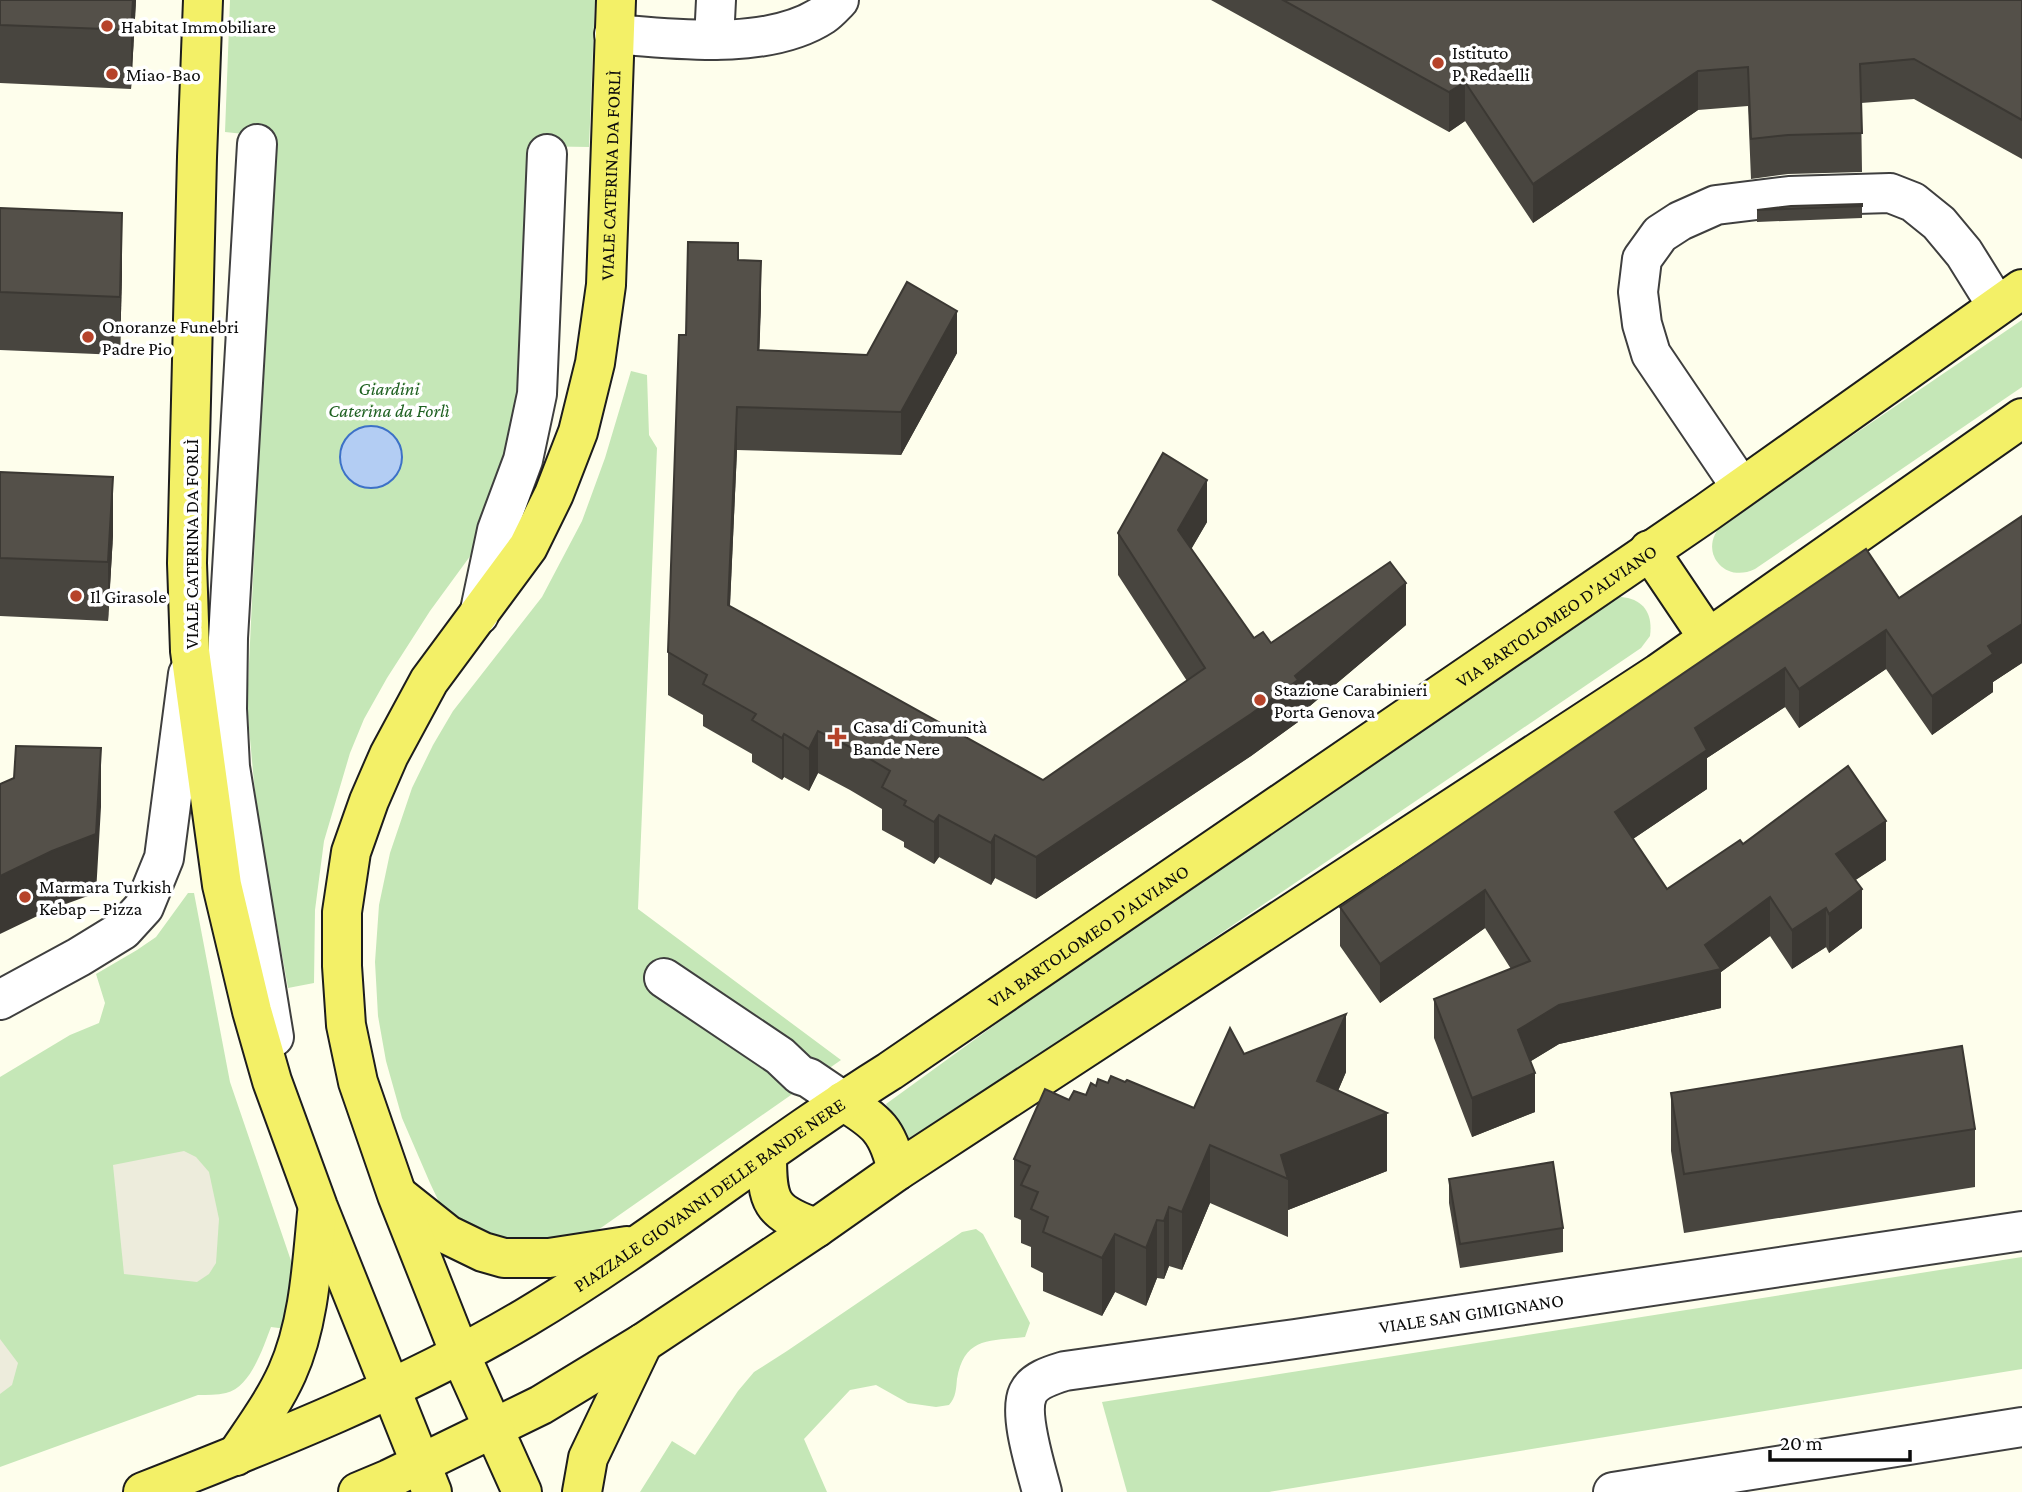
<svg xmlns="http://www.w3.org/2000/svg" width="2022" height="1492" font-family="'Crimson Pro',serif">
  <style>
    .green { fill: #c5e7b7 }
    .plaza { fill: #edecdc }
    .water { fill: #b3cdf3; stroke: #3d71c7; stroke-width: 2 }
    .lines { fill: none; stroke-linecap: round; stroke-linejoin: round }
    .minor-casing { stroke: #3f3f3f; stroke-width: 42 }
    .major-casing { stroke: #1d1d1d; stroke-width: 42 }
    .minor { stroke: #fff; stroke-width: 38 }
    .major { stroke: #f3f067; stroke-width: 38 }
    .wall { fill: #48453f }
    .shaded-wall { fill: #3b3833 }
    .building { fill: #545049; stroke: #3b3833; stroke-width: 2 }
    .poi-dot { fill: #b6432a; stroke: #fff; stroke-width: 2.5 }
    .labels { text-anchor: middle; stroke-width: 7; stroke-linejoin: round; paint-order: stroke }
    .poi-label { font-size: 19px; fill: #0c0c0c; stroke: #fff; text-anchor: start }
    .street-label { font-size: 19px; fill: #0c0c0c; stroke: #fff }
    .park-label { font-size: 19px; font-style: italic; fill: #1f6121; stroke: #fff }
  </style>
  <rect width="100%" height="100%" fill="#fefeec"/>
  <!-- green -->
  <g class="green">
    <polygon points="230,0 595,0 589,147 528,146 516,426 479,544 430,611 387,678 364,719 350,753 324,841 315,910 314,983 288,988 257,815 247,706 274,137 225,132"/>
    <path d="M2022 320V387L1755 569C1722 585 1696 547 1724 523Z"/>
    <polygon points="631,371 647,375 649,435 657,448 638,909 841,1060 585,1239 518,1253 451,1218 439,1202 430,1183 402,1118 386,1061 378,1016 375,962 379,905 390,853 412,788 433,745 453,711 542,597 582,521 605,458"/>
    <path d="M1621 597C1644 599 1653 614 1650 636L1641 648 1133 993 908 1139 886 1104 1102 947 1614 598Z"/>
    <path d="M188 893H194L230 1082 301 1290 294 1330 271 1327C263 1348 250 1388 226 1393 217 1395 207 1395 198 1395L0 1467V1077L70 1035 99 1023 105 1003 96 974 137 950 156 937Z"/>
    <path d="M976 1229 983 1234 1030 1323 1025 1337C989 1341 964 1337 957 1379 956 1389 956 1397 949 1405L936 1407 908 1403 876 1385 850 1390 804 1439 827 1492H640L672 1441 695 1455 738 1391 754 1372 787 1351 962 1232Z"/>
    <polygon points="2022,1257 2022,1369 1269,1492 1127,1492 1102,1402"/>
  </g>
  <!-- plaza -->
  <g class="plaza">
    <polygon points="184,1151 196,1157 209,1172 219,1219 216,1263 209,1274 197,1282 124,1274 113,1165"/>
    <polygon points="0,1339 18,1363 12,1385 0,1394"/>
  </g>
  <!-- water -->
  <circle class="water" cx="371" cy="457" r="31"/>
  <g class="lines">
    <!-- minor casing -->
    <g class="minor-casing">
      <g id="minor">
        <path d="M614 34C676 39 768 51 823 15 829 11 834 5 839 0"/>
        <polyline points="714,40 716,0"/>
        <polyline points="257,144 228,638 227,709 230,767 274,1037"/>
        <polyline points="1741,487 1651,354 1642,324 1638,292 1642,259 1660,234 1680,221 1716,205 1789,196 1890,193 1913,202 1939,223 1964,253 1997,306"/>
        <polyline points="479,615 497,530 523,460 537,394 547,154"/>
        <polyline points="664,978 780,1056 800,1075 809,1078 843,1101"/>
        <polyline points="0,1000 79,957 123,930 144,907 164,858 188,674"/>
        <path id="s1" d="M1042 1492C1036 1468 1018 1414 1028 1393 1034 1380 1052 1375 1065 1371L1295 1339 2022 1231"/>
        <polyline points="1613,1492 2022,1427"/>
      </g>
    </g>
    <!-- major casing -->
    <g class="major-casing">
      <g id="major">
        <polyline points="203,0 197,157 187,563 190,651 222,885 252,1011 272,1081 318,1207 432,1492"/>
        <polyline points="1649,550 1709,639"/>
        <path d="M843 1101C877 1122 888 1130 897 1171"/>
        <path d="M767 1155C767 1202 770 1212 816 1228"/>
        <polyline points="399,1196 448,1235 483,1252 504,1258 549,1258 627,1246"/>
        <path d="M236 1456C254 1429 274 1402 287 1373 309 1324 312 1265 317 1213"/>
        <path id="s2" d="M143 1492C271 1442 407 1388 525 1318 651 1243 765 1149 890 1071L1706 513 2022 289"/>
        <polyline points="358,1492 389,1479 541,1405 643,1343 816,1228 897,1171 1659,673 2022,418"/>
        <path id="s3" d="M522 1492 460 1354 397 1195 358 1082 346 1025 342 966V912L351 852 369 801 389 755 429 681 528 547 554 494 578 432 595 363 606 285 616 0"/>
        <polyline points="582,1492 588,1458 643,1343"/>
      </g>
    </g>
    <!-- minor -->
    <use href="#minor" class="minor"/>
    <!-- major -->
    <use href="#major" class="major"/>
  </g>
  <!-- wall -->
  <g class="wall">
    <polygon points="0,0 136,0 131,89 0,83"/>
    <polygon points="1211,0 2022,0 2022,159 1914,99 1861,103 1862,172 1788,174 1751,179 1748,106 1698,110 1533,223 1465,121 1449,132"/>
    <polygon points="1862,204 1862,218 1757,222 1757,210"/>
    <polygon points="0,208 122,271 120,355 0,350"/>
    <polygon points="738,260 761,303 759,350 867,355 957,353 901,455 737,450 730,606 1043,780 1187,681 1118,575 1118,533 1207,522 1191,549 1254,638 1271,643 1406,625 1298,716 1298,722 1251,756 1036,899 995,878 991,885 939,857 934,864 904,847 904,842 882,830 882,809 850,790 818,773 809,791 784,777 782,780 752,762 752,754 703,726 703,715 668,695 668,652 686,335"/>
    <polygon points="0,472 113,535 108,621 0,616"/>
    <polygon points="2022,516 2022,663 1993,682 1993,692 1932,735 1886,669 1799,728 1785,707 1707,758 1707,789 1633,839 1667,889 1743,844 1886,860 1855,880 1862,928 1829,953 1826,947 1792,969 1770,936 1721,972 1721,1008 1559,1044 1531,1061 1535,1112 1472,1137 1434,1038 1434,999 1511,969 1485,928 1380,1003 1340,946 1340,907 1899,598"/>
    <polygon points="1244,1054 1346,1072 1338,1091 1387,1171 1288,1210 1288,1237 1210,1203 1182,1270 1169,1266 1164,1279 1157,1278 1146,1306 1115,1292 1102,1316 1043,1291 1043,1273 1031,1267 1031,1247 1021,1243 1021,1220 1014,1217 1014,1159 1069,1100 1086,1095 1096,1086 1108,1083 1125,1082 1194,1108"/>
    <polygon points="1671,1093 1975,1129 1975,1187 1684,1233 1671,1151"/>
    <polygon points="1449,1179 1563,1228 1563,1252 1460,1268 1449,1203"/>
  </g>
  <!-- shaded-wall -->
  <g class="shaded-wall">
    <polygon points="133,0 136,0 131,89 131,30"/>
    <polygon points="1698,71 1698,110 1533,223 1533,184"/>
    <polygon points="1465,82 1465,121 1449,132 1449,92"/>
    <polygon points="122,213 122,271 120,355 120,297"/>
    <polygon points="761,261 761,303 758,393 758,350"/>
    <polygon points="957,311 957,353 901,455 901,412"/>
    <polygon points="737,407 737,450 728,647 728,605"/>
    <polygon points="113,477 113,535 108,621 108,562"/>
    <polygon points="1207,480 1207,522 1178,572 1178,530"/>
    <polygon points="1406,583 1406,625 1298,716 1298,722 1251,756 1036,899 1036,857 1295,676"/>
    <polygon points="2022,624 2022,663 1993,682 1993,692 1932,735 1932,696 1988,646"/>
    <polygon points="1886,630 1886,669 1799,728 1799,689"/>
    <polygon points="1785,668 1785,707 1707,758 1707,789 1615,851 1615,812 1695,728"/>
    <polygon points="818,731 818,773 809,791 809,749"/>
    <polygon points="784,734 784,777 782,780 782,738"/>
    <polygon points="101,748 101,807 96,893 52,909 0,934 0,876 52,851"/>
    <polygon points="939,815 939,857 934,864 934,822"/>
    <polygon points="1886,821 1886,860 1836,893 1836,854"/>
    <polygon points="995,835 995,878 991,885 991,843"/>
    <polygon points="1862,889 1862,928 1829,953 1829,914"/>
    <polygon points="1485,890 1485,928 1380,1003 1380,964"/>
    <polygon points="1770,897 1770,936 1721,972 1721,1008 1559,1044 1518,1069 1518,1030 1559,1005 1705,945"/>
    <polygon points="1826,908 1826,947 1792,969 1792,930"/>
    <polygon points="1346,1014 1346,1072 1317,1139 1317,1081"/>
    <polygon points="1535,1073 1535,1112 1472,1137 1472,1098"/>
    <polygon points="1387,1113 1387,1171 1288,1210 1288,1179 1281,1155"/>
    <polygon points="1210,1145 1210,1203 1182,1270 1182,1212"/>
    <polygon points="1169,1207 1169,1266 1164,1279 1164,1221"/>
    <polygon points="1157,1220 1157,1278 1146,1306 1146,1248"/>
    <polygon points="1115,1234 1115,1292 1102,1316 1102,1258"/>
  </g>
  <!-- building -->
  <g class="building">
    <polygon points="0,0 133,0 131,30 0,25"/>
    <polygon points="1283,0 2022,0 2022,120 1914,59 1860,64 1862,133 1788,135 1751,139 1748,67 1698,71 1533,184 1465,82 1449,92"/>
    <polygon points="1862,204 1862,206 1757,210 1791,206"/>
    <polygon points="0,208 122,213 120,297 0,292"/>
    <polygon points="688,242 738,243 738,260 761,261 758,350 867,355 907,282 957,311 901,412 737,407 728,605 1043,780 1205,668 1118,533 1163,453 1207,480 1178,530 1254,638 1263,632 1271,643 1390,562 1406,583 1295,676 1298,680 1251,714 1036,857 995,835 991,843 939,815 934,822 904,805 906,801 882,787 890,771 850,747 818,731 809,749 784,734 782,738 752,720 756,714 703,684 707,675 668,652 679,335 686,335"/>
    <polygon points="0,472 113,477 108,562 0,558"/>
    <polygon points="2022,516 2022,624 1988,646 1993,654 1932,696 1886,630 1799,689 1785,668 1695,728 1707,750 1615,812 1667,889 1740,840 1743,844 1848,766 1886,821 1836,854 1862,889 1829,914 1826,908 1792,930 1770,897 1705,945 1721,969 1559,1005 1518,1030 1535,1073 1472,1098 1434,999 1530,961 1485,890 1380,964 1340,907 1866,549 1899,598"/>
    <polygon points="16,746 101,748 96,834 52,851 0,876 0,784 14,778"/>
    <polygon points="1346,1014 1317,1081 1387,1113 1281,1155 1288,1179 1210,1145 1182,1212 1169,1207 1164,1221 1157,1220 1146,1248 1115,1234 1102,1258 1043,1232 1048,1217 1031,1209 1038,1192 1021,1185 1030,1166 1014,1159 1045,1089 1069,1100 1074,1091 1086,1095 1091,1083 1096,1086 1098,1079 1108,1083 1111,1076 1125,1082 1127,1080 1194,1108 1230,1028 1244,1054"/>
    <polygon points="1962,1046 1975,1129 1684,1174 1671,1093"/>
    <polygon points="1553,1162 1563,1228 1460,1244 1449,1179"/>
  </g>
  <!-- markers -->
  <g class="poi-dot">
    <circle cx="107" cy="26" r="7"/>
    <circle cx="1438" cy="63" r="7"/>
    <circle cx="112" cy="74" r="7"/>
    <circle cx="88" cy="337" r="7"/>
    <circle cx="76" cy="596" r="7"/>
    <circle cx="1260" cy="700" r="7"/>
    <path d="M833.5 726.5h7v7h7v7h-7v7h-7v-7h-7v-7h7z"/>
    <circle cx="25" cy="897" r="7"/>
  </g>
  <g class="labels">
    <!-- poi labels -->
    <g class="poi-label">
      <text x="121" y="33">Habitat Immobiliare</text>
      <text x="1452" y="59">Istituto<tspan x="1452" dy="22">P. Redaelli</tspan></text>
      <text x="126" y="81">Miao-Bao</text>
      <text x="102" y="333">Onoranze Funebri<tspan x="102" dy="22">Padre Pio</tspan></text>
      <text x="90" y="603">Il Girasole</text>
      <text x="1274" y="696">Stazione Carabinieri<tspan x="1274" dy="22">Porta Genova</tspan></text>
      <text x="853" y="733">Casa di Comunità<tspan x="853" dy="22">Bande Nere</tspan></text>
      <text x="39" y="893">Marmara Turkish<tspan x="39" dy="22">Kebap – Pizza</tspan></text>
    </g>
    <!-- street labels -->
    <g class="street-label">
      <text dy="7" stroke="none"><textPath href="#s3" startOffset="1414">VIALE CATERINA DA FORLÌ</textPath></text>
      <text transform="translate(191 544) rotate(-90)" y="7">VIALE CATERINA DA FORLÌ</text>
      <text dy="7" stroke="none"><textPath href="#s2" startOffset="1668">VIA BARTOLOMEO D'ALVIANO</textPath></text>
      <text dy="7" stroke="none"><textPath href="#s2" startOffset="1101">VIA BARTOLOMEO D'ALVIANO</textPath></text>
      <text dy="7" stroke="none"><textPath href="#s2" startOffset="642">PIAZZALE GIOVANNI DELLE BANDE NERE</textPath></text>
      <text dy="7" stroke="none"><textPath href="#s1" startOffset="556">VIALE SAN GIMIGNANO</textPath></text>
    </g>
    <!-- park labels -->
    <g class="park-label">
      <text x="389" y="395">Giardini<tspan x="389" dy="22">Caterina da Forlì</tspan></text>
    </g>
  </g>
  <!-- scale -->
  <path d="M1770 1450v10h140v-10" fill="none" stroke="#0c0c0c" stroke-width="3.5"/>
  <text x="1780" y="1450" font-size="21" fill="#0c0c0c" stroke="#ffffff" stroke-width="5" paint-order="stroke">20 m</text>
</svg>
